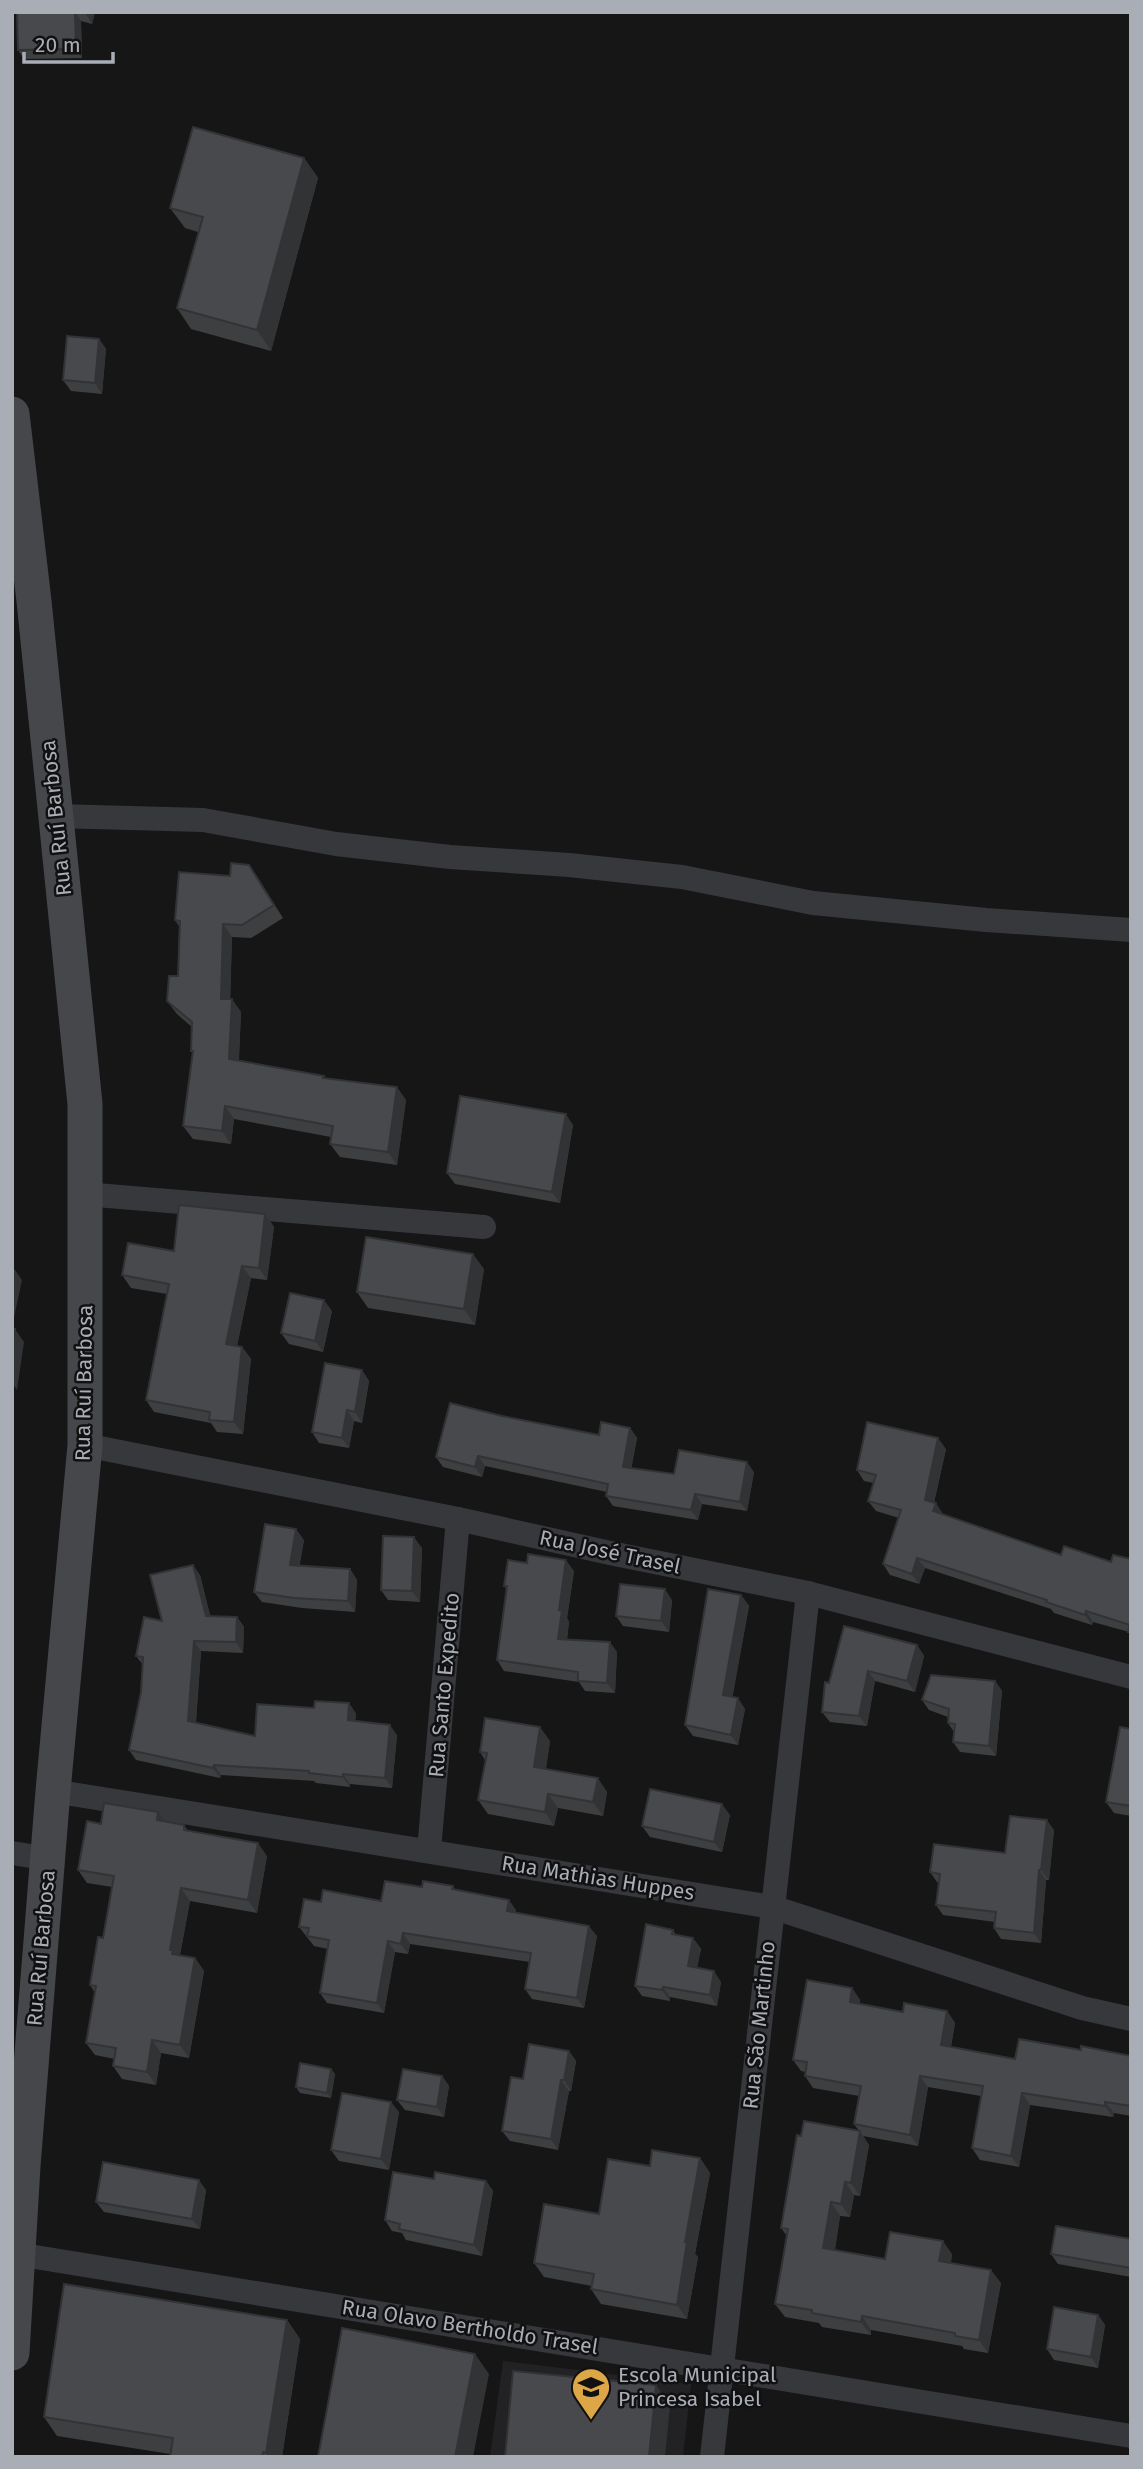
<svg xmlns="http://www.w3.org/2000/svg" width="1143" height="2469" font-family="'Fira Sans',sans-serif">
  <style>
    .built { fill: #222224 }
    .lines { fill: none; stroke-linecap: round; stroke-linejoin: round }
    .street { stroke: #37383c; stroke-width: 24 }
    .secondary { stroke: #45474b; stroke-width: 35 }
    .wall { fill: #3e3f41 }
    .shaded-wall { fill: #323335 }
    .building { fill: #48494c; stroke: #323335; stroke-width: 2 }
    .labels { text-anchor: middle; stroke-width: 5; stroke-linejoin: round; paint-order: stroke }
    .street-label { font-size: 21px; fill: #a9adb6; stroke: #111112 }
    .poi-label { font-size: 21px; fill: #a9adb6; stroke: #111112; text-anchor: start }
  </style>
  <rect width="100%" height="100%" fill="#161617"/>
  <!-- built -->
  <polygon class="built" points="503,2361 691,2384 683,2457 490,2457"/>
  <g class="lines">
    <!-- street -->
    <g class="street">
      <polyline points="56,816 203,820 336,844 450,857 569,865 682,877 813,903 986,920 1131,930"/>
      <polyline points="84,1194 484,1227"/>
      <polyline points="85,1445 458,1519 610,1553 808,1593 1131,1677"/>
      <polyline points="53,1791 772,1907 1082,2008 1131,2019"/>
      <polyline points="429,1850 458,1519"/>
      <polyline points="12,1853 49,1859"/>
      <polyline points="17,2254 1131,2436"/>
      <polyline points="712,2457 808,1593"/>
    </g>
    <!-- secondary -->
    <polyline class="secondary" points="12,414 34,601 85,1104 85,1445 53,1791 23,2166 12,2353"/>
  </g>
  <!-- wall -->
  <g class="wall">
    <polygon points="95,12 92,24 81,21 82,58 24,59 18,50 17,13"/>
    <polygon points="304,158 318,178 271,351 191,329 177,308 198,232 185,228 170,208"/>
    <polygon points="99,339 106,349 102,394 71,391 63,380"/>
    <polygon points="249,865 283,918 251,938 232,937 230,999 241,1012 239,1060 325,1078 406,1100 397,1165 340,1157 330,1144 331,1137 234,1119 231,1144 193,1139 183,1126 193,1054 191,1051 192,1027 177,1014 167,1001 178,976 179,926 175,920 230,876"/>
    <polygon points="573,1125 560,1203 455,1184 447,1173"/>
    <polygon points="265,1214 274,1227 267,1280 251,1278 237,1346 242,1347 251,1359 243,1434 217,1432 211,1423 154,1412 146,1400 167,1294 131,1288 122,1275 174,1251"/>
    <polygon points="484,1269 475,1325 368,1308 357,1292"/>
    <polygon points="332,1311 323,1352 289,1344 281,1333"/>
    <polygon points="362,1370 369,1381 362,1423 354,1421 349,1448 319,1443 312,1432"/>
    <polygon points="502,1416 599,1435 630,1428 637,1438 631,1468 674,1474 754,1472 747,1511 702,1504 698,1520 613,1506 606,1496 607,1492 485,1466 482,1477 443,1467 436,1457"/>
    <polygon points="946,1449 934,1503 943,1514 1061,1555 1111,1562 1131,1559 1131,1635 1129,1632 1093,1622 1092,1625 1054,1613 1051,1609 925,1568 919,1584 890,1575 883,1564 899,1518 876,1511 868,1501 874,1483 864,1481 857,1470"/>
    <polygon points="304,1540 299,1566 350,1569 357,1580 355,1612 302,1608 262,1602 254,1592"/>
    <polygon points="422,1548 420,1602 388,1600 381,1590"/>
    <polygon points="574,1571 567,1618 569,1622 567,1640 617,1652 615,1693 585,1691 579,1682 504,1671 497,1660 507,1590 504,1586"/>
    <polygon points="200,1575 210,1616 237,1617 244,1627 243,1653 201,1651 196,1723 255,1736 314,1708 349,1703 356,1714 355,1721 397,1735 392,1788 350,1784 350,1787 316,1783 314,1781 221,1775 220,1778 136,1760 129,1750 141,1692 143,1665 136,1656 162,1621"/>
    <polygon points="741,1595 749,1606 732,1697 745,1709 738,1745 693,1736 685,1725"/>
    <polygon points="672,1600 669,1632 623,1626 616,1616"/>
    <polygon points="917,1645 924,1656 915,1692 875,1681 867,1726 830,1722 822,1712 829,1683"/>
    <polygon points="995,1681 1002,1691 996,1756 960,1752 953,1742 954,1732 948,1723 948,1717 929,1710 922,1700"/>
    <polygon points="1131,1729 1131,1816 1114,1813 1106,1802"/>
    <polygon points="550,1741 546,1769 607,1792 603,1816 558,1808 554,1826 488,1814 478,1800 485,1760 480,1752"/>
    <polygon points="158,1812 165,1822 184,1825 188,1831 267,1856 257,1913 190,1901 180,1955 195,1958 204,1971 189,2058 161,2053 156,2085 122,2079 113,2066 115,2059 95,2055 86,2043 95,1993 90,1985 103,1938 112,1887 87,1883 78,1870 101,1824"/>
    <polygon points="730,1815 722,1852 650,1837 642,1826"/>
    <polygon points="1054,1830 1049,1880 1046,1880 1041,1943 1001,1939 994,1928 995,1922 943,1915 936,1905 939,1883 937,1882 930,1872 1005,1853"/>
    <polygon points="453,1886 455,1890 516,1910 515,1913 597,1936 584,2008 532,1999 525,1989 530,1962 410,1944 408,1954 395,1952 384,2013 327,2003 320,1993 328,1949 314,1946 299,1927 321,1902 381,1901 422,1887"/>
    <polygon points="673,1930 676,1935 693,1938 701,1949 697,1968 721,1982 717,2006 670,1997 670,2001 642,1996 635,1986"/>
    <polygon points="852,1988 860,2000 860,2004 903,2012 947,2011 955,2023 951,2047 1015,2059 1081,2050 1131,2056 1131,2116 1114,2113 1113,2117 1030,2105 1019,2167 980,2160 972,2148 981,2096 928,2087 918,2146 863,2136 869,2145 860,2196 854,2195 850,2217 840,2216 835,2250 885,2259 952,2254 951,2263 1001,2283 988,2353 964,2349 962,2346 871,2330 871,2335 822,2327 819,2323 785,2317 775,2304 787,2236 781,2228 801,2136 859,2131 854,2124 859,2096 813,2088 805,2076 806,2072 801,2071 793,2060"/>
    <polygon points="569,2051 576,2061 571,2091 569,2091 558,2150 510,2141 502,2131 523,2079"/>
    <polygon points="331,2069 335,2074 331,2098 300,2093 296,2087"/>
    <polygon points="442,2076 449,2086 444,2117 405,2110 397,2100"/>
    <polygon points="399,2112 389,2170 339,2161 331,2150"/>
    <polygon points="700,2158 710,2173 695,2254 698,2257 687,2319 601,2304 591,2289 592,2286 544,2277 534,2263 599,2214"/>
    <polygon points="486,2181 493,2191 482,2256 406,2240 402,2233 392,2231 385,2220"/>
    <polygon points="206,2190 200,2229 104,2212 96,2202"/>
    <polygon points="1131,2239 1131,2277 1058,2264 1051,2254"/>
    <polygon points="1098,2315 1105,2325 1098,2368 1054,2360 1047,2349"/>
    <polygon points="287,2320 300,2339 282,2457 170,2457 170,2454 57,2436 44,2417"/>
  </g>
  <!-- shaded-wall -->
  <g class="shaded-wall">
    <polygon points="75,12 81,21 82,58 76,49"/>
    <polygon points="87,12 95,12 92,24 86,14"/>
    <polygon points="304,158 318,178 271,351 257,330"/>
    <polygon points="99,339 106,349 102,394 95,383"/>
    <polygon points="249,865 258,878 283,918 274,905"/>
    <polygon points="223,924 232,937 230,1012 221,999"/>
    <polygon points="232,999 241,1012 238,1071 229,1059"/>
    <polygon points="397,1087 406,1100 397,1165 388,1152"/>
    <polygon points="225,1106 234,1119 231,1144 222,1131"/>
    <polygon points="566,1114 573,1125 560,1203 552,1192"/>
    <polygon points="265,1214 274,1227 267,1280 259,1268"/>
    <polygon points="473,1254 484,1269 475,1325 464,1309"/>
    <polygon points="242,1266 251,1278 235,1356 226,1344"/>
    <polygon points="13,1267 22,1280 12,1327 12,1269"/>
    <polygon points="324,1300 332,1311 323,1352 315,1341"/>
    <polygon points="15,1329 24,1342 17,1390 12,1383 12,1346"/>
    <polygon points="242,1347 251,1359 243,1434 234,1422"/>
    <polygon points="362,1370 369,1381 362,1423 355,1412"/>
    <polygon points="347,1410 354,1421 349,1448 342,1438"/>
    <polygon points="630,1428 637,1438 630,1477 623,1467"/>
    <polygon points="938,1438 946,1449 932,1510 925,1500"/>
    <polygon points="478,1456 485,1466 482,1477 475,1467"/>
    <polygon points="747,1462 754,1472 747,1511 740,1502"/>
    <polygon points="695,1494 702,1504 698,1520 691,1510"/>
    <polygon points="936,1503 943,1514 933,1511"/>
    <polygon points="296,1529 304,1540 298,1576 290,1565"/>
    <polygon points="414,1537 422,1548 420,1602 412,1591"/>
    <polygon points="917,1558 925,1568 919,1584 912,1574"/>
    <polygon points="566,1560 574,1571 567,1618 569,1622 565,1650 558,1639 559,1610"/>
    <polygon points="193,1565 200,1575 213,1626 206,1616"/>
    <polygon points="350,1569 357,1580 355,1612 348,1601"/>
    <polygon points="665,1589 672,1600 669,1632 661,1621"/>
    <polygon points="741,1595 749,1606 731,1706 723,1695"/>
    <polygon points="1086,1611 1093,1622 1092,1625 1085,1615"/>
    <polygon points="237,1617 244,1627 243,1653 236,1642"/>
    <polygon points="194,1641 201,1651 195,1732 188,1721"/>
    <polygon points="610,1642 617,1652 615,1693 607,1683"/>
    <polygon points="917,1645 924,1656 915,1692 907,1681"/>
    <polygon points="868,1671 875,1681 867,1726 859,1716"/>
    <polygon points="995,1681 1002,1691 996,1756 989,1746"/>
    <polygon points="738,1698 745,1709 738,1745 731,1735"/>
    <polygon points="349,1703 356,1714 355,1730 348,1720"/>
    <polygon points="390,1725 397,1735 392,1788 385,1778"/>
    <polygon points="540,1727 550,1741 544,1781 534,1767"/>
    <polygon points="214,1765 221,1775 220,1778 213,1768"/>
    <polygon points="343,1774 350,1784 350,1787 343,1777"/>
    <polygon points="598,1778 607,1792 603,1816 593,1802"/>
    <polygon points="548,1794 558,1808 554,1826 545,1812"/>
    <polygon points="722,1804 730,1815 722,1852 714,1842"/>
    <polygon points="158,1812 167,1824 157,1820"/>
    <polygon points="1047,1820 1054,1830 1049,1880 1041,1870"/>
    <polygon points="258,1843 267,1856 257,1913 248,1900"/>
    <polygon points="1039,1870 1046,1880 1041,1943 1034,1933"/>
    <polygon points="181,1888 190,1901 179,1959 181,1967 170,1950"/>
    <polygon points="509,1900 516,1910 514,1921 507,1911"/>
    <polygon points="589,1926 597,1936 584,2008 577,1998"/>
    <polygon points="403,1933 410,1944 408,1954 401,1944"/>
    <polygon points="693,1938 701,1949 695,1977 688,1966"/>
    <polygon points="388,1941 395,1952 384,2013 377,2003"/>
    <polygon points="195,1958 204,1971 189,2058 180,2045"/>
    <polygon points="714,1971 721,1982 717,2006 710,1995"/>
    <polygon points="663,1987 670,1997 670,2001 662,1990"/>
    <polygon points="852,1988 860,2000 858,2014 850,2002"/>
    <polygon points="947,2011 955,2023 949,2057 941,2045"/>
    <polygon points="152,2040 161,2053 156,2085 147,2072"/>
    <polygon points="569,2051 576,2061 571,2091 564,2080"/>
    <polygon points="331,2069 335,2074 331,2098 327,2093"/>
    <polygon points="442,2076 449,2086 444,2117 437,2107"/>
    <polygon points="920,2076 928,2087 918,2146 910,2135"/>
    <polygon points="561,2080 569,2091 558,2150 551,2139"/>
    <polygon points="1022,2093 1030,2105 1019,2167 1011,2156"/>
    <polygon points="391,2102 399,2112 389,2170 381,2159"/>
    <polygon points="1105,2102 1114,2113 1113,2117 1105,2106"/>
    <polygon points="860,2131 869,2145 860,2196 851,2183"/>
    <polygon points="700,2158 710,2173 695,2254 698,2257 687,2319 677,2305 685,2242"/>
    <polygon points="199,2180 206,2190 200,2229 192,2219"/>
    <polygon points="486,2181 493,2191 482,2256 474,2245"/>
    <polygon points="845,2182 854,2195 850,2217 841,2204"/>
    <polygon points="831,2202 840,2216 833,2261 823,2248"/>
    <polygon points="943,2241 952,2254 949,2274 939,2261"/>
    <polygon points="991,2270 1001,2283 988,2353 979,2340"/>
    <polygon points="1098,2315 1105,2325 1098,2368 1091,2357"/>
    <polygon points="862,2316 871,2330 871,2335 861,2322"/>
    <polygon points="287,2320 300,2339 282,2457 269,2457 266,2453"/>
    <polygon points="475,2354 489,2374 473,2457 455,2457"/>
    <polygon points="656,2385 670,2405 665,2457 649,2457"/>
  </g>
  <!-- building -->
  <g class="building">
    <polygon points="51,12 75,12 76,49 18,50 17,13"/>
    <polygon points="193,127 304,158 257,330 177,308 203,217 170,208"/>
    <polygon points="67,336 99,339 95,383 63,380"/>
    <polygon points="231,863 249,865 274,905 242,925 223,924 221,999 232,999 229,1059 324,1076 323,1078 397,1087 388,1152 330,1144 333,1126 225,1106 222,1131 183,1126 193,1051 191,1051 192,1022 167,1001 169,976 178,976 180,921 175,920 179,872 230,876"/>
    <polygon points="460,1096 566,1114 552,1192 447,1173"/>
    <polygon points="179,1205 265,1214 259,1268 242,1266 226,1344 242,1347 234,1422 209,1420 210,1412 146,1400 169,1284 122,1275 128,1243 174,1251"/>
    <polygon points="366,1237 473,1254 464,1309 357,1292"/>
    <polygon points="290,1293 324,1300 315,1341 281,1333"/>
    <polygon points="12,1329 15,1329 12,1346"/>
    <polygon points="325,1363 362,1370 355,1412 347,1410 342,1438 312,1432"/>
    <polygon points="450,1403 502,1416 599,1435 601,1422 630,1428 623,1467 674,1474 679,1450 747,1462 740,1502 695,1494 691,1510 606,1496 608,1484 478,1456 475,1467 436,1457"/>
    <polygon points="867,1422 938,1438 925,1500 936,1503 933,1511 1061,1555 1064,1546 1111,1562 1113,1555 1131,1559 1131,1632 1128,1632 1130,1625 1086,1611 1085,1615 1046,1602 1047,1600 917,1558 912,1574 883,1564 901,1510 868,1501 876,1475 857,1470"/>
    <polygon points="265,1524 296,1529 290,1565 350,1569 348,1601 294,1598 254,1592"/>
    <polygon points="383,1536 414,1537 412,1591 381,1590"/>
    <polygon points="528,1554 566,1560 559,1610 562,1611 558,1639 610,1642 607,1683 578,1681 578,1672 497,1660 507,1586 504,1586 508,1560 527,1563"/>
    <polygon points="193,1565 206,1616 237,1617 236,1642 194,1641 188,1721 255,1736 257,1704 314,1708 315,1701 349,1703 348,1720 390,1725 385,1778 343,1774 343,1777 309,1773 309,1771 214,1765 213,1768 129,1750 141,1692 143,1657 136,1656 144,1617 162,1621 150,1575"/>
    <polygon points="620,1584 665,1589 661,1621 616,1616"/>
    <polygon points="708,1589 741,1595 723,1695 738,1698 731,1735 685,1725"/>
    <polygon points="844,1626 917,1645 907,1681 868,1671 859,1716 822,1712 825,1682 829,1683"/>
    <polygon points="931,1675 995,1681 989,1746 953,1742 955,1724 948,1723 949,1709 922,1700"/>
    <polygon points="485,1718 540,1727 534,1767 598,1778 593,1802 548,1794 545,1812 478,1800 487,1753 480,1752"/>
    <polygon points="1120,1727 1131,1729 1131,1806 1106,1802"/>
    <polygon points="650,1789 722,1804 714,1842 642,1826"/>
    <polygon points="104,1803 158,1812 157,1820 184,1825 184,1830 258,1843 248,1900 181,1888 170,1950 173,1950 172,1954 195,1958 180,2045 152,2040 147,2072 113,2066 116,2048 86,2043 96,1986 90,1985 98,1937 103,1938 114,1876 78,1870 87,1821 101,1824"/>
    <polygon points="1010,1816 1047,1820 1041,1870 1039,1870 1034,1933 994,1928 996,1912 936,1905 940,1874 930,1872 934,1844 1005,1853"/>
    <polygon points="385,1881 422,1887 423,1881 453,1886 452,1889 509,1900 507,1911 589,1926 577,1998 525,1989 531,1953 403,1933 401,1944 388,1941 377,2003 320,1993 329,1940 307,1936 309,1928 299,1927 304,1899 321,1902 323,1890 381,1901"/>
    <polygon points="646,1924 673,1930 672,1934 693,1938 688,1966 714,1971 710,1995 663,1987 662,1990 635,1986"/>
    <polygon points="807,1980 852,1988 850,2002 903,2012 904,2003 947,2011 941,2045 1015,2059 1019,2039 1081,2050 1081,2046 1131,2056 1131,2106 1105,2102 1105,2106 1022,2093 1011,2156 972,2148 983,2086 920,2076 910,2135 854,2124 861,2086 805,2076 807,2062 793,2060"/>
    <polygon points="529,2044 569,2051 564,2080 561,2080 551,2139 502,2131 511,2077 523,2079"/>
    <polygon points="300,2063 331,2069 327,2093 296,2087"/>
    <polygon points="403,2069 442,2076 437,2107 397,2100"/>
    <polygon points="342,2093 391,2102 381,2159 331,2150"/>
    <polygon points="804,2121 860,2131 851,2183 845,2182 841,2204 831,2202 823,2248 885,2259 890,2232 943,2241 939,2261 991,2270 979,2340 955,2336 955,2333 862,2316 861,2322 812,2313 812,2310 775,2304 788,2229 781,2228 797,2135 801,2136"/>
    <polygon points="652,2150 700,2158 685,2242 687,2242 677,2305 591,2289 594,2274 534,2263 544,2204 599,2214 608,2159 650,2166"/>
    <polygon points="103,2162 199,2180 192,2219 96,2202"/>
    <polygon points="393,2172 434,2179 435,2172 486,2181 474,2245 399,2229 400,2224 385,2220"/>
    <polygon points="1056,2226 1131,2239 1131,2268 1051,2254"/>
    <polygon points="64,2284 287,2320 266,2453 263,2452 262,2457 170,2457 173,2438 44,2417"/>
    <polygon points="1054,2307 1098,2315 1091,2357 1047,2349"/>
    <polygon points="342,2328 475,2354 455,2457 318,2457"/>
    <polygon points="513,2371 656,2385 649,2457 505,2457"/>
  </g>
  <!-- icons -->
  <defs>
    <g id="school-pin" transform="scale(2.0125)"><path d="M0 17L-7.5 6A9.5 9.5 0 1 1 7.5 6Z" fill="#dda748" stroke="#111112"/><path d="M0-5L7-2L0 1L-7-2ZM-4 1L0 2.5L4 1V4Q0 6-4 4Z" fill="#111"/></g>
  </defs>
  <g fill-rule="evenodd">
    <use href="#school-pin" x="591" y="2387"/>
  </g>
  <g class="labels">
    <!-- street labels -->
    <g class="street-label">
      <text transform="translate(56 818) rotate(-96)" y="7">Rua Ruí Barbosa</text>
      <text transform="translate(84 1383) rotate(-89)" y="7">Rua Ruí Barbosa</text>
      <text transform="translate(610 1552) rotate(12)" y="7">Rua José Trasel</text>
      <text transform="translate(444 1685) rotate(-85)" y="7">Rua Santo Expedito</text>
      <text transform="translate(598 1878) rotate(9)" y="7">Rua Mathias Huppes</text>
      <text transform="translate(41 1948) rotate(-85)" y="7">Rua Ruí Barbosa</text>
      <text transform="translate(759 2025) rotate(-84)" y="7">Rua São Martinho</text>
      <text transform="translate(470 2327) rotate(9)" y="7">Rua Olavo Bertholdo Trasel</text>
    </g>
    <!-- poi labels -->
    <g class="poi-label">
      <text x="618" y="2382">Escola Municipal<tspan x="618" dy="24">Princesa Isabel</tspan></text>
    </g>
  </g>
  <!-- border -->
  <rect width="1143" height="2469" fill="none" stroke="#a9adb6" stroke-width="28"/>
  <!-- scale -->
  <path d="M24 52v10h89v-10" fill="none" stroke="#a9adb6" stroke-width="3.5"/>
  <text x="35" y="52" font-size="21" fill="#a9adb6" stroke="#111112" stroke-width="5" paint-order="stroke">20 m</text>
</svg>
